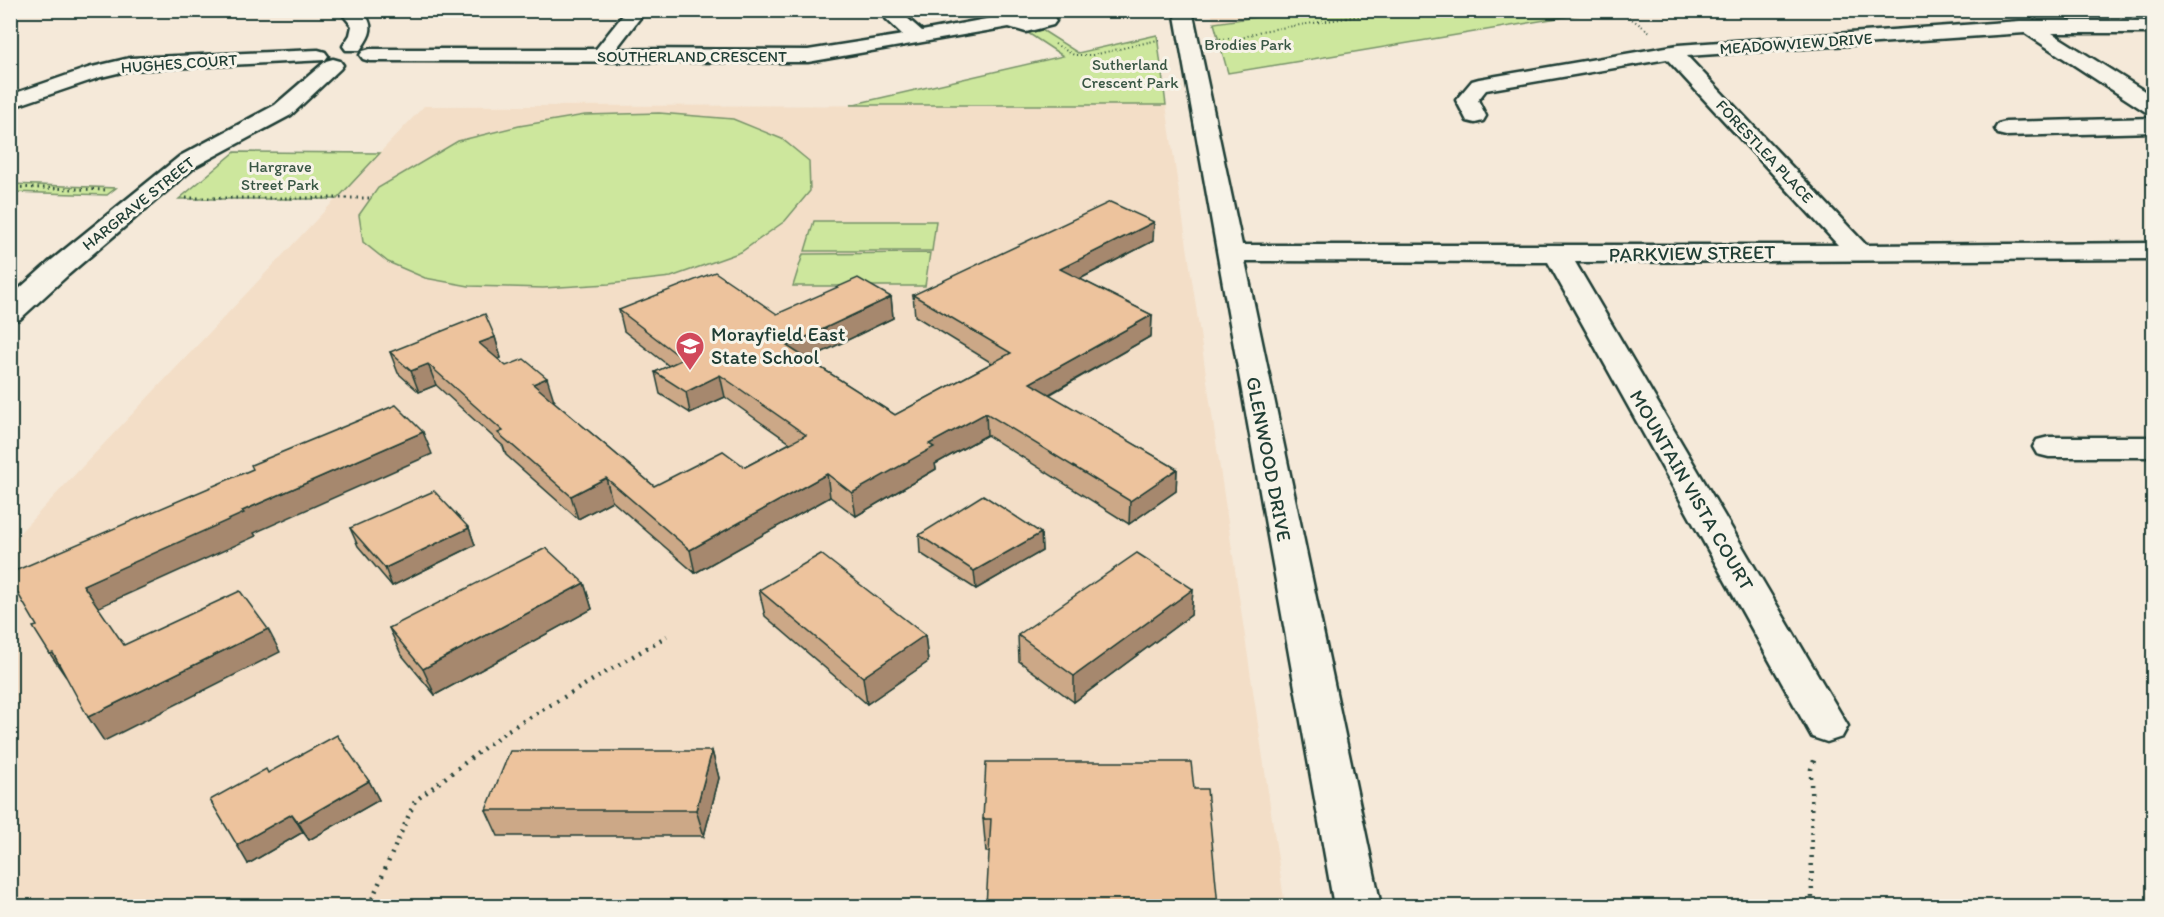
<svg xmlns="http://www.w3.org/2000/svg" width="2164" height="917" font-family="Itim,sans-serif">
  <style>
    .built { fill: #f3dec7 }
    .green { fill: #cde79d; stroke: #769268; stroke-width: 1.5 }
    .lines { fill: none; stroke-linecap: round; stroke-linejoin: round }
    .minor-casing { stroke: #1f3d34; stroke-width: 5 }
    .path-far2 { stroke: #1f3d34; stroke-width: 2; stroke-dasharray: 1 3; stroke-linecap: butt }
    .path-far1 { stroke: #1f3d34; stroke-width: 3; stroke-dasharray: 1.5 4; stroke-linecap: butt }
    .path { stroke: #1f3d34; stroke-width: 4.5; stroke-dasharray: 2 6; stroke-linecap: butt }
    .minor { fill: #f7f3e8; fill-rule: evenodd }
    .wall { fill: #cca887; stroke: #1f3d34; stroke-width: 1.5 }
    .shaded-wall { fill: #a6886e; stroke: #1f3d34; stroke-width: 1.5 }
    .building { fill: #edc39d; stroke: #1f3d34; stroke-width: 1.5 }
    .labels { text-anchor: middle; stroke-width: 6; stroke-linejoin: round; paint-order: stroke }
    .far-street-label { font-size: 16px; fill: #1f3d34; stroke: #f7f3e8 }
    .far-park-label { font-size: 16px; fill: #395644; stroke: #f7f3e8 }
    .street-label { font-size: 20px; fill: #1f3d34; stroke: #f7f3e8 }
    .poi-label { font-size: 20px; fill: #1f3d34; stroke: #f7f3e8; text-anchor: start }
  </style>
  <rect width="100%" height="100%" fill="#f5e9d9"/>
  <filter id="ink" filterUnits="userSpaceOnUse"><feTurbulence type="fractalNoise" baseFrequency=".0167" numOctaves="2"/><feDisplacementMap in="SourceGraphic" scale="12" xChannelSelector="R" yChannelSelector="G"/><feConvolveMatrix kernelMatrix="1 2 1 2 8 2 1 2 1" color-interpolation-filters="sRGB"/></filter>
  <g filter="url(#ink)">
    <!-- built -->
    <g class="built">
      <polygon points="1211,11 1211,10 1299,11 1214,23"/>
      <polygon points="1166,105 1285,906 11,906 10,543 424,106"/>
    </g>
    <!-- green -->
    <g class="green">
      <polygon points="1299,11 1299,10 1600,11 1228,73 1214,23"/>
      <polygon points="1042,30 1078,53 1157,35 1166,105 850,105 1063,56 1028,33"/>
      <polygon points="659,113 733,119 782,139 809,161 810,191 785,221 741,252 671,277 609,284 543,288 469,286 425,278 388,262 363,242 359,215 378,188 458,141 519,126 585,115"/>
      <polygon points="235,152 380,153 337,199 179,199"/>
      <polygon points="11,184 116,188 107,195 11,192"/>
      <polygon points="814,221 936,221 932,251 805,251"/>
      <polygon points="930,253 925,286 793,286 803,254"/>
    </g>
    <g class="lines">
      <!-- minor casing -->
      <g class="minor-casing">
        <g id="minor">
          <path d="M339 10H361C376 25 371 35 360 50H346L343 46 350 35 352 26Z"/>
          <path d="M627 10H646L616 49 808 50 903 35 877 10H898L922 31 1002 16 1004 13C1019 9 1037 9 1052 13L1056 21 1053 25 1026 32 1009 27 808 62 370 61 363 59 360 55 363 51 370 49H596Z"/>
          <polygon points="1174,10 1192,10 1242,245 1838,245 1667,59 1486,90 1478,100 1486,116 1483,121 1475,123 1467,121 1456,100 1472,81 1479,79 1678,45 2020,21 2154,21 2154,33 2052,33 2154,97 2154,113 2146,112 2025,33 1687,56 1866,245 2154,243 2154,259 1575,262 1848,726 1842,737 1827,742 1812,737 1548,262 1245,261 1381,906 1334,906"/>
          <polygon points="318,50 325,52 328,56 325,60 130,70 101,77 10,108 10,95 88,68 130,58"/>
          <polygon points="333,59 340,61 343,65 340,69 291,115 196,166 68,275 20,319 10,321 10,297 48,263 180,156 275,105 326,61"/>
          <polygon points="2154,118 2154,132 2006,136 1998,134 1995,129 1998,124 2006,122"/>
          <polygon points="2049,437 2154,437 2154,457 2049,457 2037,454 2033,447 2037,440"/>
        </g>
      </g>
      <!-- path-far2 -->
      <g class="path-far2">
        <polyline points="1619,10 1650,32"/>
        <polyline points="1216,39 1242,38 1261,31 1399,10"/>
        <polyline points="1055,44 1074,55 1093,55 1162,39"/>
      </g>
      <!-- path-far1 -->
      <g class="path-far1">
        <polyline points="10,187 109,190"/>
        <polyline points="186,198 371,198"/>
      </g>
      <!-- path -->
      <g class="path">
        <polyline points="369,906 415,801 505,732 667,636"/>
        <polyline points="1812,906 1811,769 1816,755"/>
      </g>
      <!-- minor -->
      <use href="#minor" class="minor"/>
    </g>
    <!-- wall -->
    <g class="wall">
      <polygon points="1153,241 1080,279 1152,315 1151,336 1049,395 1177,469 1176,491 1129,524 987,435 935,464 936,469 856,516 830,497 695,573 612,501 578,519 506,455 503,446 436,385 419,392 398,373 390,352 495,337 501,358 498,360 506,366 554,400 552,400 654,486 745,467 790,443 725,397 690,413 660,394 655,372 669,366 624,331 619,310 777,314 891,297 893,318 807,359 895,415 992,363 915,316 913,295"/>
      <polygon points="350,528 469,528 475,545 392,586 358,546"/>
      <polygon points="1041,533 1042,551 976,589 920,553 919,535"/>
      <polygon points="584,583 592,609 435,695 401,654 389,628"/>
      <polygon points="1193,589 1191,615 1074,702 1019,661 1018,635"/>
      <polygon points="759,590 925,635 928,662 867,704 765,616"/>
      <polygon points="712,751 719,778 704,836 498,836 486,810"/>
      <polygon points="268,773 369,781 379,800 309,840 303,832 248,864"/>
      <polygon points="1194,789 989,852 986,852 983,819"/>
    </g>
    <!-- shaded-wall -->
    <g class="shaded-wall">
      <polygon points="1154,222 1153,241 1060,289 1060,269"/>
      <polygon points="891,297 893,318 790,368 787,346"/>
      <polygon points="1152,315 1151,336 1030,405 1030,383"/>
      <polygon points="495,337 501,358 486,365 479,343"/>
      <polygon points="428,364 436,385 419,392 411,371"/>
      <polygon points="720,375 725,397 690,413 686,392"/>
      <polygon points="547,378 554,400 540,406 533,384"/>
      <polygon points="986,413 987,435 935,464 936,469 856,516 852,493 929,444"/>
      <polygon points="423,432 432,454 254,533 256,536 97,608 83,585 242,511"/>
      <polygon points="1177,469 1176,491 1129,524 1130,501"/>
      <polygon points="827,474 830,497 695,573 690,550"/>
      <polygon points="606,478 612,501 578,519 571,496"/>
      <polygon points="469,528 475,545 392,586 385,568"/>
      <polygon points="1041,533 1042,551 976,589 974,571"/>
      <polygon points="584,583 592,609 435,695 423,669"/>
      <polygon points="1193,589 1191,615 1074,702 1074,676"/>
      <polygon points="268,629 280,652 104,741 88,717"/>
      <polygon points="925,635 928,662 867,704 863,677"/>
      <polygon points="53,653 66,677 50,654"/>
      <polygon points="712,751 719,778 704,836 696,810"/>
      <polygon points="369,781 379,800 309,840 298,822"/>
      <polygon points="292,814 303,832 248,864 237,845"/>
    </g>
    <!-- building -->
    <g class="building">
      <polygon points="1110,202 1154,222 1060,269 1152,315 1030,383 1177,469 1130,501 986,413 929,444 934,447 852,493 827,474 690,550 606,478 571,496 498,433 503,431 428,364 411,371 390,352 485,314 495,337 479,343 506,366 524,359 547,378 533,384 654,486 723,451 745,467 806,435 720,375 686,392 655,372 683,359 619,310 715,272 777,314 858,278 891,297 787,346 895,415 1011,353 913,295"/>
      <polygon points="396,405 423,432 242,511 244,513 83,585 124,645 240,591 268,629 88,717 53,653 50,654 33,627 37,626 10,580 10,573 253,469 251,465"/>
      <polygon points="434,491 469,528 385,568 350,528"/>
      <polygon points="983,495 1041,533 974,571 919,535"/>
      <polygon points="546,548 584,583 423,669 389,628"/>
      <polygon points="1137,553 1193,589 1074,676 1018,635"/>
      <polygon points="821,554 925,635 863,677 759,590"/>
      <polygon points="337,735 369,781 298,822 292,814 237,845 210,800 266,769 268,773"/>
      <polygon points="510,751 712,751 696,810 486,810"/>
      <polygon points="986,762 1191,762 1194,789 1207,789 1218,906 986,906 991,819 983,819"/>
    </g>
  </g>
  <!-- icons -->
  <defs>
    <g id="school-pin" transform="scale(1.5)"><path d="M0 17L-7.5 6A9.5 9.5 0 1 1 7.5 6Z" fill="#d1495b" stroke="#f7f3e8"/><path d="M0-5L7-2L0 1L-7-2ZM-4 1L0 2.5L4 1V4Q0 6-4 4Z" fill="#fff"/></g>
  </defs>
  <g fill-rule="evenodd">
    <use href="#school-pin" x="690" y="346"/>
  </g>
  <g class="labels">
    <!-- far-street labels -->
    <g class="far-street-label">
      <text transform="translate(1796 43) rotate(-4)" y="6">MEADOWVIEW DRIVE</text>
      <text x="692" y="62">SOUTHERLAND CRESCENT</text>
      <text transform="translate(179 63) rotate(-4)" y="6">HUGHES COURT</text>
      <text transform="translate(1765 151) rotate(47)" y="6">FORESTLEA PLACE</text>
      <text transform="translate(138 203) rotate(-39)" y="6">HARGRAVE STREET</text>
    </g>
    <!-- far-park labels -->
    <g class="far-park-label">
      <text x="1248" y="50">Brodies Park</text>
      <text x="1130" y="70">Sutherland<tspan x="1130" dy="18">Crescent Park</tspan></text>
      <text x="280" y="172">Hargrave<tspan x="280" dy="18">Street Park</tspan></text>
    </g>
    <!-- street labels -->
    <g class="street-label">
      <text transform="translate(1692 253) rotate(-1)" y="7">PARKVIEW STREET</text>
      <text transform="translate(1269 459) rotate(79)" y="7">GLENWOOD DRIVE</text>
      <text transform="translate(1692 490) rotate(60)" y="7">MOUNTAIN VISTA COURT</text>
    </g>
    <!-- poi labels -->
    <g class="poi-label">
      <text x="711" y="341">Morayfield East<tspan x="711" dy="23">State School</tspan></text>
    </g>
  </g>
  <!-- margin -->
  <rect width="2164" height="917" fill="none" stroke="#f7f3e8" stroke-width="36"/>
  <rect x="18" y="18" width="2128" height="881" fill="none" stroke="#1f3d34" stroke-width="2" filter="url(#ink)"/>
</svg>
